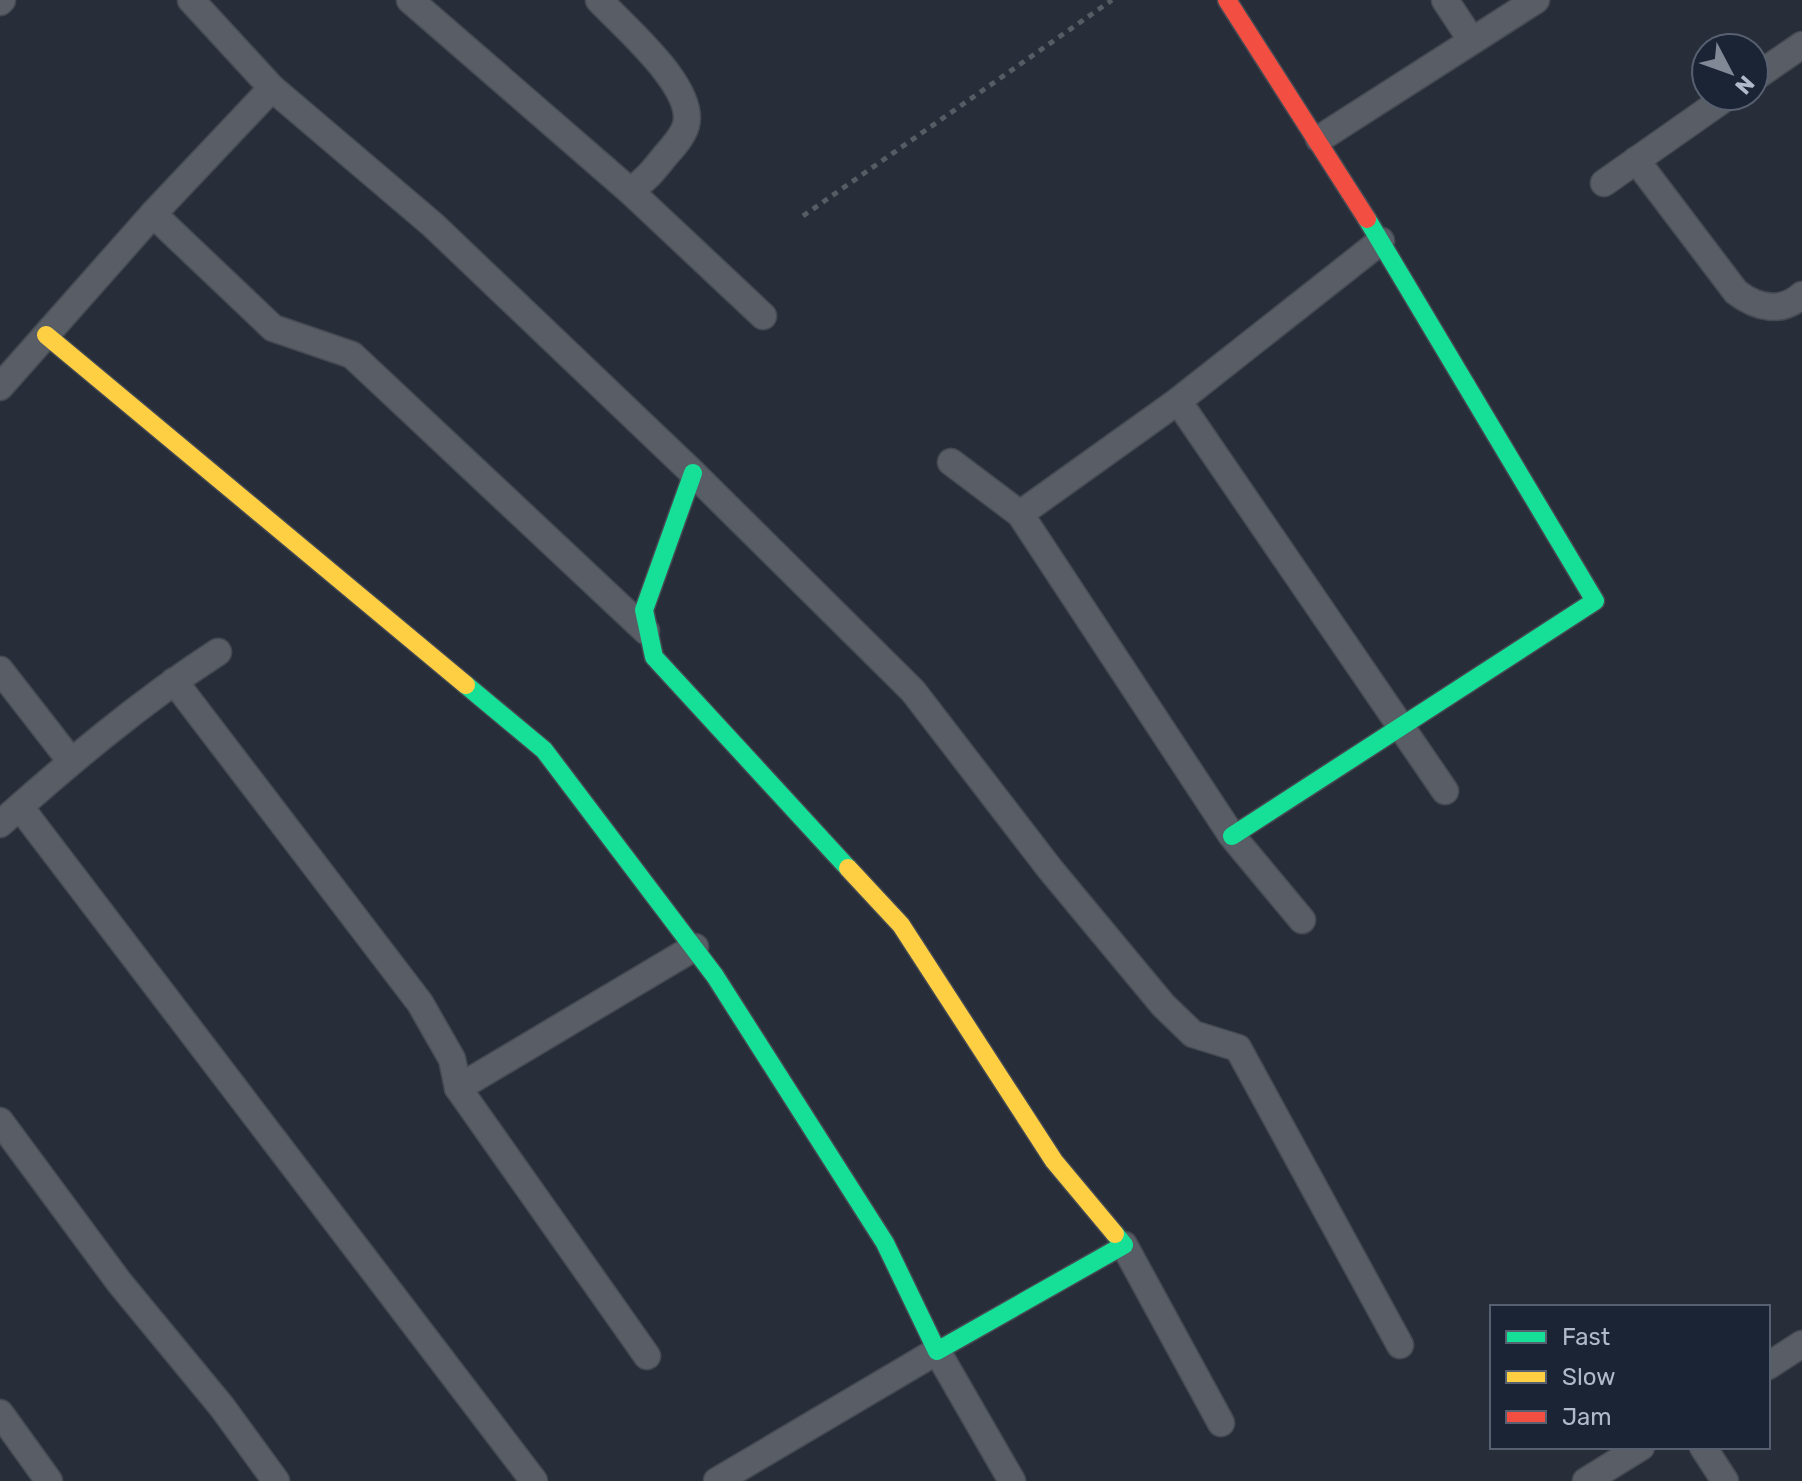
<svg xmlns="http://www.w3.org/2000/svg" width="1802" height="1481" font-family="Rubik,sans-serif">
  <style>
    .lines { fill: none; stroke-linecap: round; stroke-linejoin: round }
    .street-casing { stroke: #454952; stroke-width: 29 }
    .fast-casing { stroke: #454952; stroke-width: 21 }
    .slow-casing { stroke: #454952; stroke-width: 21 }
    .jam-casing { stroke: #454952; stroke-width: 21 }
    .path { stroke: #565c63; stroke-width: 5; stroke-dasharray: 6 6; stroke-linecap: butt }
    .street { stroke: #585d66; stroke-width: 26 }
    .fast { stroke: #16e098; stroke-width: 18 }
    .slow { stroke: #ffcf43; stroke-width: 18 }
    .jam { stroke: #f24e42; stroke-width: 18 }
  </style>
  <rect width="100%" height="100%" fill="#282e39"/>
  <g class="lines">
    <!-- street casing -->
    <g class="street-casing">
      <g id="street">
        <polyline points="410,0 630,191"/>
        <path d="M599 0C623 26 696 87 686 125 683 136 673 147 665 156 654 170 645 181 630 191L763 316"/>
        <polyline points="1445,0 1472,41"/>
        <polyline points="0,2 2,0"/>
        <polyline points="1754,78 1802,45"/>
        <polyline points="272,88 433,225 693,473 913,691 1050,869 1163,1005 1193,1034 1238,1048 1400,1345"/>
        <polyline points="1319,139 1536,0"/>
        <path d="M1636 160 1736 292C1757 308 1781 314 1802 295"/>
        <polyline points="1604,183 1728,96"/>
        <polyline points="153,214 273,328 352,355 646,631"/>
        <polyline points="0,387 153,214 272,88 191,0"/>
        <polyline points="1178,401 1445,791"/>
        <polyline points="951,462 1020,514 1232,836 1302,920"/>
        <polyline points="1020,514 1178,401 1381,241"/>
        <polyline points="0,670 70,760"/>
        <polyline points="174,681 420,1003 452,1059 458,1088 647,1356"/>
        <polyline points="20,807 534,1481"/>
        <path d="M0 824C70 762 139 703 218 652"/>
        <polyline points="458,1088 695,947"/>
        <polyline points="0,1121 119,1282 222,1407 276,1481"/>
        <polyline points="1124,1245 1221,1423"/>
        <polyline points="1768,1366 1802,1344"/>
        <polyline points="0,1413 49,1481"/>
        <polyline points="1703,1447 1725,1481"/>
        <polyline points="717,1481 937,1351 1012,1481"/>
        <polyline points="1586,1481 1641,1447"/>
      </g>
    </g>
    <!-- fast casing -->
    <g class="fast-casing">
      <g id="fast">
        <polyline points="693,473 644,610 654,657 848,868"/>
        <polyline points="466,685 544,750 715,976 885,1243 937,1351 1124,1245 1115,1234"/>
        <polyline points="1232,836 1595,601 1367,219"/>
      </g>
    </g>
    <!-- slow casing -->
    <g class="slow-casing">
      <g id="slow">
        <polyline points="46,335 466,685"/>
        <polyline points="848,868 901,925 1054,1161 1115,1234"/>
      </g>
    </g>
    <!-- jam casing -->
    <g class="jam-casing">
      <polyline id="jam" points="1227,0 1367,219"/>
    </g>
    <!-- path -->
    <polyline class="path" points="803,216 1112,0"/>
    <!-- street -->
    <use href="#street" class="street"/>
    <!-- fast -->
    <use href="#fast" class="fast"/>
    <!-- slow -->
    <use href="#slow" class="slow"/>
    <!-- jam -->
    <use href="#jam" class="jam"/>
  </g>
  <!-- legend -->
  <rect x="1490" y="1305" width="280" height="144" fill="#1b2434" stroke="#576070" stroke-width="2"/>
  <rect x="1506" y="1331" width="40" height="12" fill="#16e098" stroke="#576070" stroke-width="2"/>
  <text x="1562" y="1345" font-size="24" fill="#b1baca">Fast</text>
  <rect x="1506" y="1371" width="40" height="12" fill="#ffcf43" stroke="#576070" stroke-width="2"/>
  <text x="1562" y="1385" font-size="24" fill="#b1baca">Slow</text>
  <rect x="1506" y="1411" width="40" height="12" fill="#f24e42" stroke="#576070" stroke-width="2"/>
  <text x="1562" y="1425" font-size="24" fill="#b1baca">Jam</text>
  <!-- north arrow -->
  <g transform="translate(1730 72) rotate(131)"><circle r="38" fill="#1b2434" stroke="#576070" stroke-width="2"/>
  <path d="M0-6L14 30L0 20L-14 30Z" fill="#818997"/>
  <text y="-12" font-size="22" font-weight="bold" text-anchor="middle" fill="#b1baca">N</text>
  </g>
</svg>
